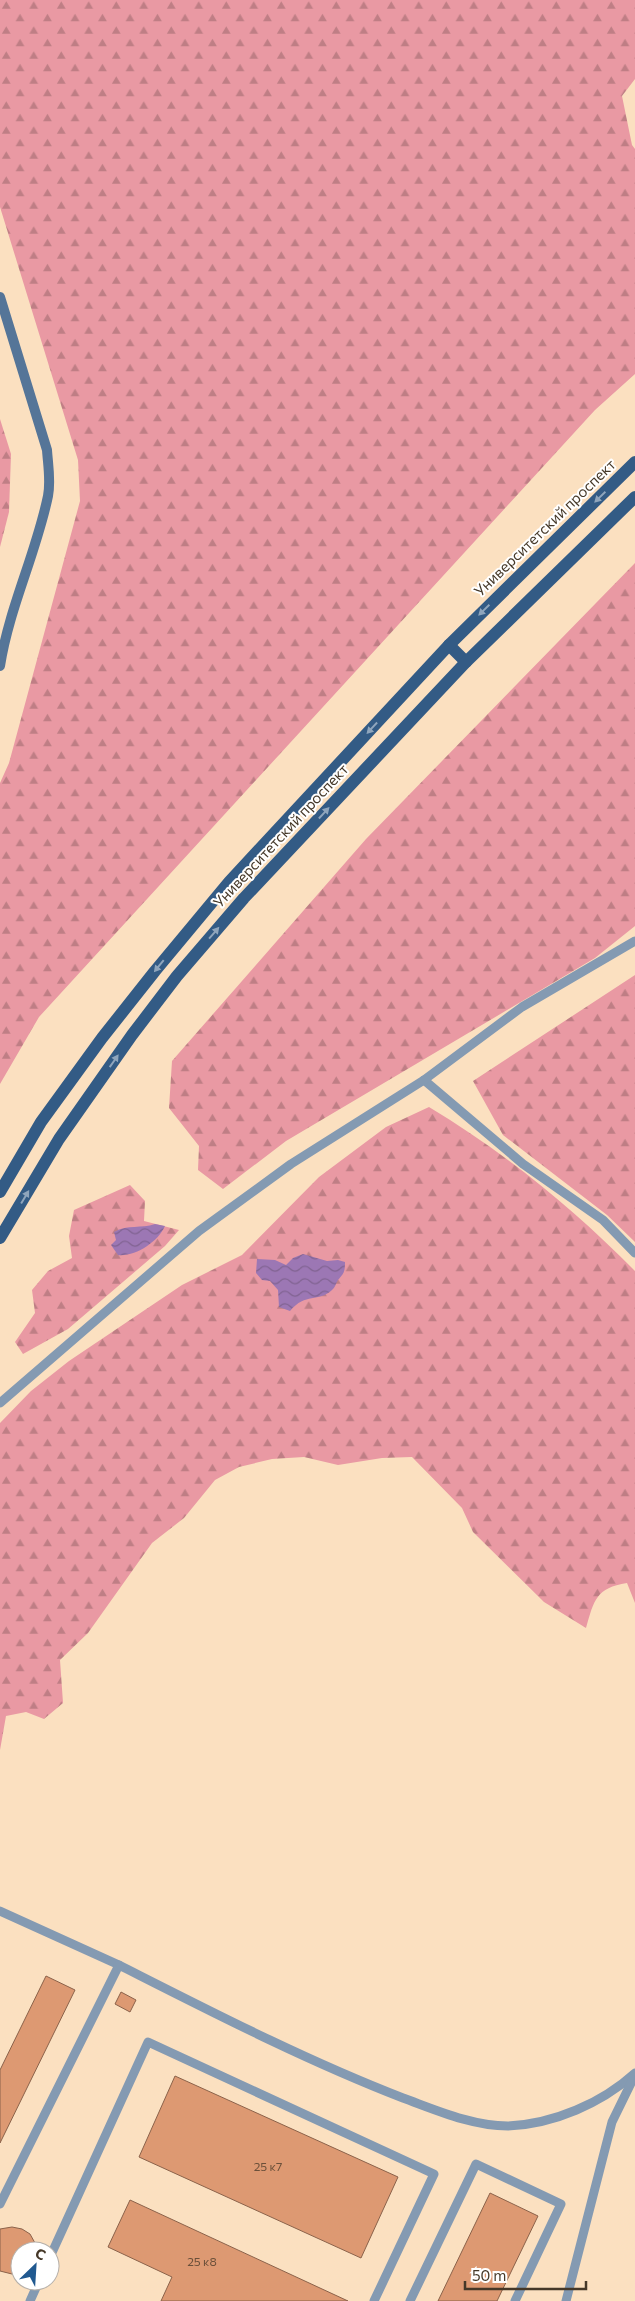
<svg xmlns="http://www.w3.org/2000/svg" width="635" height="2301" font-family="Commissioner,sans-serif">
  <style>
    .forest { fill: url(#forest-firs) }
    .water { fill: url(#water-waves) }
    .building { fill: #dd9972; stroke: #8b624a }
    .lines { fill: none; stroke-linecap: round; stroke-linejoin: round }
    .lane { stroke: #849ab2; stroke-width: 9 }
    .secondary { stroke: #557598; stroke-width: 10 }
    .primary { stroke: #335b85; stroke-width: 12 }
    .oneway { fill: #8fa5bc }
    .labels { text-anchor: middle; stroke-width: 4; stroke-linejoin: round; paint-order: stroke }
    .number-label { font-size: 12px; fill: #6b503a }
    .street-label { font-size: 15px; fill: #453828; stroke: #fff }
  </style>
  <defs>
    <pattern id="forest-firs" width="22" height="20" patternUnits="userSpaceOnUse" patternTransform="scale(1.25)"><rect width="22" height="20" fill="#e999a3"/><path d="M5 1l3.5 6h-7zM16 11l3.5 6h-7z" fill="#bf7e85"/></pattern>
    <pattern id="water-waves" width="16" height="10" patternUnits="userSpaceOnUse" patternTransform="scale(1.25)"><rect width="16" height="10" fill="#9c77b4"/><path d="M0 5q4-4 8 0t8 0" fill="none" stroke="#816392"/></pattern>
  </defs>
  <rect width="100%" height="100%" fill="#fbe0c0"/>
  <!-- forest -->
  <g class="forest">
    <polygon points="0,0 635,0 635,79 622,96 632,145 635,149 635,374 595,410 39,1017 0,1084 0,783 9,763 80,501 78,460 0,207"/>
    <polygon points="0,419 11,454 9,512 0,547"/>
    <polygon points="635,563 635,926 595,958 286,1141 223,1189 198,1170 199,1146 169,1108 172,1061 366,839"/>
    <polygon points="635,975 635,1242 607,1215 503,1135 473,1081"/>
    <path d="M429 1107C504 1152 574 1209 635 1271V1603L627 1583C596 1588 594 1600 586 1628L544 1602 473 1532 462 1508 412 1457 382 1458 338 1465 304 1457 272 1459 239 1467 215 1480 184 1518 152 1543 88 1633 60 1660 63 1703 44 1719 26 1712 6 1716 0 1750V1423L31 1391 69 1361 182 1285 242 1255 319 1177 386 1127Z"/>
    <polygon points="130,1185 145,1201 144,1221 179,1230 165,1246 68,1329 23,1354 15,1342 35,1313 32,1290 48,1271 72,1258 69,1236 74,1210"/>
  </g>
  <!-- water -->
  <g class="water">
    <path d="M155 1224 165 1226C158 1242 135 1257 118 1255L111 1245 116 1240 114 1232C128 1224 141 1229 155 1224Z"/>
    <path d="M303 1254 327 1261 338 1260 345 1262C345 1272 344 1273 338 1280 336 1283 335 1288 332 1290 318 1303 306 1292 290 1311L279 1307 278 1290 270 1281 262 1280 256 1273 257 1259 275 1260 286 1265 293 1258Z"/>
  </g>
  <!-- building -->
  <g class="building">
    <polygon points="46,1976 75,1990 0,2143 0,2070"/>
    <polygon points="121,1992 136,2000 130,2012 115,2004"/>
    <polygon points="175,2076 398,2177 361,2258 139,2157"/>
    <polygon points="490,2193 538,2216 497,2301 438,2301"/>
    <polygon points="130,2200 348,2301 161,2301 172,2277 108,2247"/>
    <polygon points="12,2227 22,2229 30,2234 35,2243 36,2251 20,2251 20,2272 12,2274 0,2271 0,2229"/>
  </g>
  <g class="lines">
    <!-- lane -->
    <g class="lane">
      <polyline points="424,1080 523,1164 603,1220 635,1253"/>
      <polyline points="0,1403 199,1231 291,1164 424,1080 522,1007 635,941"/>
      <polyline points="0,1911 119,1965"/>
      <path d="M0 2204 119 1965C212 2012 305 2060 403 2098 436 2110 472 2126 508 2126 554 2124 602 2103 635 2073"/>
      <polyline points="50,2257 148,2042 434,2174 374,2301"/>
      <polyline points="30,2301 39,2281"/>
      <polyline points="410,2301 476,2164 561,2204 515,2301"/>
      <polyline points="566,2301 612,2122 634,2077"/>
    </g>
    <!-- secondary -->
    <path class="secondary" d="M0 297 47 450C48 465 51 481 48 496 36 554 9 608 0 666"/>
    <!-- primary -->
    <g class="primary">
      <polyline points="449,645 466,662"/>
      <polyline points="0,1192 41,1122 102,1038 155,971 229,882 449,645 635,462"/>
      <polyline points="0,1238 59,1139 132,1035 177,976 244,898 466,662 635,497"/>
    </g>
  </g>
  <!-- one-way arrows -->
  <defs><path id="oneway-solid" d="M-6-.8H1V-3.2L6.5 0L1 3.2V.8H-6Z" transform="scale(1.25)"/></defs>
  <g class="oneway">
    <use href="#oneway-solid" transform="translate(600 497) rotate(136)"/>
    <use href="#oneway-solid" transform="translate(484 610) rotate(136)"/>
    <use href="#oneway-solid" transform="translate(372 728) rotate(133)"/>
    <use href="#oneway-solid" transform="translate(324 813) rotate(-47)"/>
    <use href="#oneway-solid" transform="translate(214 933) rotate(-49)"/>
    <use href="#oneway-solid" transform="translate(159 966) rotate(129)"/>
    <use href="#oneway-solid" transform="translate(114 1061) rotate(-55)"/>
    <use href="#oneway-solid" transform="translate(25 1197) rotate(-59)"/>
  </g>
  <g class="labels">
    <!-- number labels -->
    <g class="number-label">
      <text x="268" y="2171">25 к7</text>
      <text x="202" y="2266">25 к8</text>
    </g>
    <!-- street labels -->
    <g class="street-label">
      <text transform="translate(545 528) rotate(-44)" y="5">Университетский проспект</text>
      <text transform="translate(281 836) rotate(-47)" y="5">Университетский проспект</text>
    </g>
  </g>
  <!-- north arrow -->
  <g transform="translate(35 2266) rotate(25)"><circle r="24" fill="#ffffff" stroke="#b5afa9"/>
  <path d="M0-4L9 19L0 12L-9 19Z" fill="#205990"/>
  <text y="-8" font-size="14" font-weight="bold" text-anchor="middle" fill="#453828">С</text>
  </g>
  <!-- scale -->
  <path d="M465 2281v8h121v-8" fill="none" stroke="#453828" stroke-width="2.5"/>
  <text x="472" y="2281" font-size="15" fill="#453828" stroke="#ffffff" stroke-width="4" paint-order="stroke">50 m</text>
</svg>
